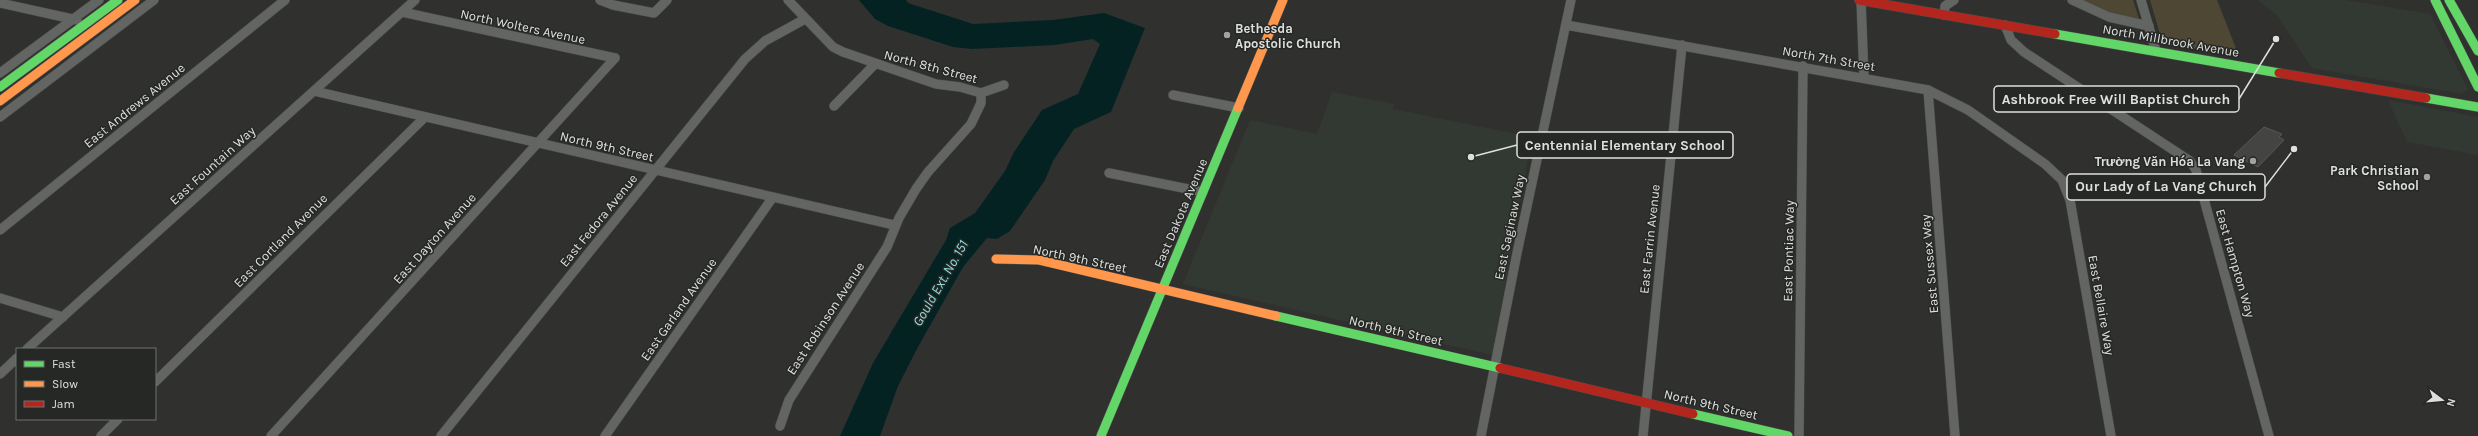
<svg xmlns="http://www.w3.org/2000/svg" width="2478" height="436" font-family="Karla,sans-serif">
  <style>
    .built { fill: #323932 }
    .green { fill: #4d4734 }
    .water { fill: #052223 }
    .building { fill: #444543; stroke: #575856 }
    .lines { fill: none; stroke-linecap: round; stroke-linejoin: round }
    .street-casing { stroke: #4c4d4b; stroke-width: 10 }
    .fast-casing { stroke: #4c4d4b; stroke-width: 10 }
    .slow-casing { stroke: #4c4d4b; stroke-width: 10 }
    .jam-casing { stroke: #4c4d4b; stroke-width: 10 }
    .street { stroke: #636563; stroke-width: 9 }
    .fast { stroke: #63d668; stroke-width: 9 }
    .slow { stroke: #ff974d; stroke-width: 9 }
    .jam { stroke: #b3261e; stroke-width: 9 }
    .poi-dot { fill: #a1a3a1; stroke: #252825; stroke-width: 1.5 }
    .labels { text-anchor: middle; stroke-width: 3; stroke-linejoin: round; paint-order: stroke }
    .street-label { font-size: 13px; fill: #dee0de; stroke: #252825 }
    .poi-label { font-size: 13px; font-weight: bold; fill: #dee0de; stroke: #252825; text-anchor: end }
    .water-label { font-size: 14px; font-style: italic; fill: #8edce0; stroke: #252825 }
    .leader { fill: none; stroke: #dee0de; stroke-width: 1.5 }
    .callout-dot { fill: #dee0de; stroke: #252825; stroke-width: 1.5 }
    .callout { fill: #252825; stroke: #dee0de; stroke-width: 1.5 }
    .callout-label { font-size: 14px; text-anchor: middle; font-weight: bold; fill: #dee0de }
  </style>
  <rect width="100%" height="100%" fill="#30312f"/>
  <!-- built -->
  <g class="built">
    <polygon points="2258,0 2346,0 2430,14 2468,89 2462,94 2312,68 2277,15"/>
    <polygon points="1332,92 1394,104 1393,109 1532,137 1492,355 1183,284 1250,120 1317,134"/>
    <polygon points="2388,100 2478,117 2478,155 2407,142"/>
  </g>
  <!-- green -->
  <g class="green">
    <polygon points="2080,0 2133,0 2139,19 2135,20 2110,13"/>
    <polygon points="2150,0 2217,0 2239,56 2166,44 2162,41"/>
  </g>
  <!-- water -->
  <polygon class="water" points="859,0 906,0 908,3 973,24 1053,20 1104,13 1145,28 1111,112 1074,129 1053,161 1045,180 1010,231 997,239 987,238 963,267 918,347 898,386 880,436 840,436 873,363 946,240 950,228 975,213 1005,171 1014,152 1042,110 1078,94 1100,44 1093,39 1055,45 972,49 953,47 888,26 875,19"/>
  <!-- building -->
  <polygon class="building" points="2264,127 2282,134 2279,137 2284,140 2258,167 2234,155"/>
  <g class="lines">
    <!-- street casing -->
    <g class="street-casing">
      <g id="street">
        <polyline points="600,0 613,5 654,13 667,0"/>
        <polyline points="788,0 833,47 843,52 936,84 960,87 981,93"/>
        <polyline points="1861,0 1864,78"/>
        <polyline points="2072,0 2109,17 2149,26"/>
        <polyline points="2141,0 2156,51"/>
        <polyline points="0,3 77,20"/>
        <polyline points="402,12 615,58"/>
        <polyline points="1944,15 1945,6 1954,0"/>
        <polyline points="1566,25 1928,90 1968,110 2045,164 2062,180 2070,200 2111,436"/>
        <polyline points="2005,25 2011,40 2024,52 2190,161 2196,170 2269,436"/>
        <polyline points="0,73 99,0"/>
        <polyline points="1928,90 1955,436"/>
        <polyline points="314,91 894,225"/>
        <polyline points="981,93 1004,85"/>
        <polyline points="1173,95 1239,108"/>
        <polyline points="834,106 875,64"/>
        <polyline points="0,117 154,0"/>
        <polyline points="1109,173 1203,192"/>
        <polyline points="0,230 285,0"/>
        <polyline points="0,298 63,317"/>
        <polyline points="27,349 415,0"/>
        <polyline points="0,374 17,358"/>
        <polyline points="155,382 425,117"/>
        <polyline points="780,426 789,400 887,247 899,218 916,189 928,172 971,124 981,103 981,93"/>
        <polyline points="101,436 118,419"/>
        <polyline points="271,436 615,58"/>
        <polyline points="441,436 745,59 765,41 805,19"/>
        <polyline points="605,436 773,197"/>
        <polyline points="1481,436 1517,253 1571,0"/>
        <polyline points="1643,436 1682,45"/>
        <polyline points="1799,436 1803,66"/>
      </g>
    </g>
    <!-- fast casing -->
    <g class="fast-casing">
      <g id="fast">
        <polyline points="2435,0 2478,87"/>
        <polyline points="2449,0 2478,51"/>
        <polyline points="2055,34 2279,73"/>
        <polyline points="0,87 118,0"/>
        <polyline points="2426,98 2478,107"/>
        <polyline points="1276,316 1500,368"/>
        <polyline points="1693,414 1788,436"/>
        <polyline points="1101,436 1238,108"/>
      </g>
    </g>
    <!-- slow casing -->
    <g class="slow-casing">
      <g id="slow">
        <polyline points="0,101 135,0"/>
        <polyline points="1238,108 1283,0"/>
        <polyline points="996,259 1039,260 1276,316"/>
      </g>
    </g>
    <!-- jam casing -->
    <g class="jam-casing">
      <g id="jam">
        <polyline points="1859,0 2055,34"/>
        <polyline points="2279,73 2426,98"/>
        <polyline points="1500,368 1693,414"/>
      </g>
    </g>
    <!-- street -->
    <use href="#street" class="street"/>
    <!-- fast -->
    <use href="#fast" class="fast"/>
    <!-- slow -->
    <use href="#slow" class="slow"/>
    <!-- jam -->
    <use href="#jam" class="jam"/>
  </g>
  <!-- markers -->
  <g class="poi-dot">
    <circle cx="1227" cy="35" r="4"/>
    <circle cx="2253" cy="161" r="4"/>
    <circle cx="2427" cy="177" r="4"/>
  </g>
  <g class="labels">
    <!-- street labels -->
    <g class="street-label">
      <text transform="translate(523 26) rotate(12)" y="5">North Wolters Avenue</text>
      <text transform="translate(2171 40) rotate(10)" y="5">North Millbrook Avenue</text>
      <text transform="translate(1829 58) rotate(10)" y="5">North 7th Street</text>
      <text transform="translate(931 66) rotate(15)" y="5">North 8th Street</text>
      <text transform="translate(134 105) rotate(-39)" y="5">East Andrews Avenue</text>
      <text transform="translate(607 146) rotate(13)" y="5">North 9th Street</text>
      <text transform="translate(212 165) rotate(-42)" y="5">East Fountain Way</text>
      <text transform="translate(1180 213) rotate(-67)" y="5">East Dakota Avenue</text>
      <text transform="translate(598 220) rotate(-51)" y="5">East Fedora Avenue</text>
      <text transform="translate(1509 227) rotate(-78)" y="5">East Saginaw Way</text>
      <text transform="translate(434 238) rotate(-48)" y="5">East Dayton Avenue</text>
      <text transform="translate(1649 239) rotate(-84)" y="5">East Farrin Avenue</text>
      <text transform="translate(280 240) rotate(-45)" y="5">East Cortland Avenue</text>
      <text transform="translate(1788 251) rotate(-89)" y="5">East Pontiac Way</text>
      <text transform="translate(1080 258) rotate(12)" y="5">North 9th Street</text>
      <text transform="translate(2236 263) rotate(74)" y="5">East Hampton Way</text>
      <text transform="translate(1929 264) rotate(-95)" y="5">East Sussex Way</text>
      <text transform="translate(2102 305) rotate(80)" y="5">East Bellaire Way</text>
      <text transform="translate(678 309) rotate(-55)" y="5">East Garland Avenue</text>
      <text transform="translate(825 318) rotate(-57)" y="5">East Robinson Avenue</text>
      <text transform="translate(1396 330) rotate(13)" y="5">North 9th Street</text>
      <text transform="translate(1711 404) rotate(13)" y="5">North 9th Street</text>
    </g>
    <!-- poi labels -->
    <g class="poi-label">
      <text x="1235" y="33" text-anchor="start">Bethesda<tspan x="1235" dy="15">Apostolic Church</tspan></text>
      <text x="2245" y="166">Trường Văn Hóa La Vang</text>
      <text x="2419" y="175">Park Christian<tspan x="2419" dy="15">School</tspan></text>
    </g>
    <!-- water labels -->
    <g class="water-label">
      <text transform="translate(940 283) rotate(-60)" y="5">Gould Ext. No. 151</text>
    </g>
  </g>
  <!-- callouts -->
  <path class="leader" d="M2276 39L2239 99M1471 157L1517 145M2294 149L2265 187"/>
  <g class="callout-dot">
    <circle cx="2276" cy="39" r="4"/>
    <circle cx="1471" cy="157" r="4"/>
    <circle cx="2294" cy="149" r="4"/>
  </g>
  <g class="callout">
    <rect x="1994" y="86" width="245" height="26" rx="4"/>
    <rect x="1517" y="132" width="216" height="26" rx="4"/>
    <rect x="2067" y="174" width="198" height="26" rx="4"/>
  </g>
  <g class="callout-label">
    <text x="2116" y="104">Ashbrook Free Will Baptist Church</text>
    <text x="1625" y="150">Centennial Elementary School</text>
    <text x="2166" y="191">Our Lady of La Vang Church</text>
  </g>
  <!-- legend -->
  <rect x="16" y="348" width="140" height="72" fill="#252825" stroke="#6f726f"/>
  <rect x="24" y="361" width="20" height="6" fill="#63d668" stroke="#6f726f"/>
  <text x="52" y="368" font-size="12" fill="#dee0de">Fast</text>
  <rect x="24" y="381" width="20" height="6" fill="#ff974d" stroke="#6f726f"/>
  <text x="52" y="388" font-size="12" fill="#dee0de">Slow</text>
  <rect x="24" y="401" width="20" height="6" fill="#b3261e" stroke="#6f726f"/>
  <text x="52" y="408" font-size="12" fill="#dee0de">Jam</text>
  <!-- north arrow -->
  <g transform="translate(2442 400) rotate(106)" stroke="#252825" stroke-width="3" paint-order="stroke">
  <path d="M0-3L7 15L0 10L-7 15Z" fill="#dee0de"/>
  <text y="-6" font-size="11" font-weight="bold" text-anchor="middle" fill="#dee0de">N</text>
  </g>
</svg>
